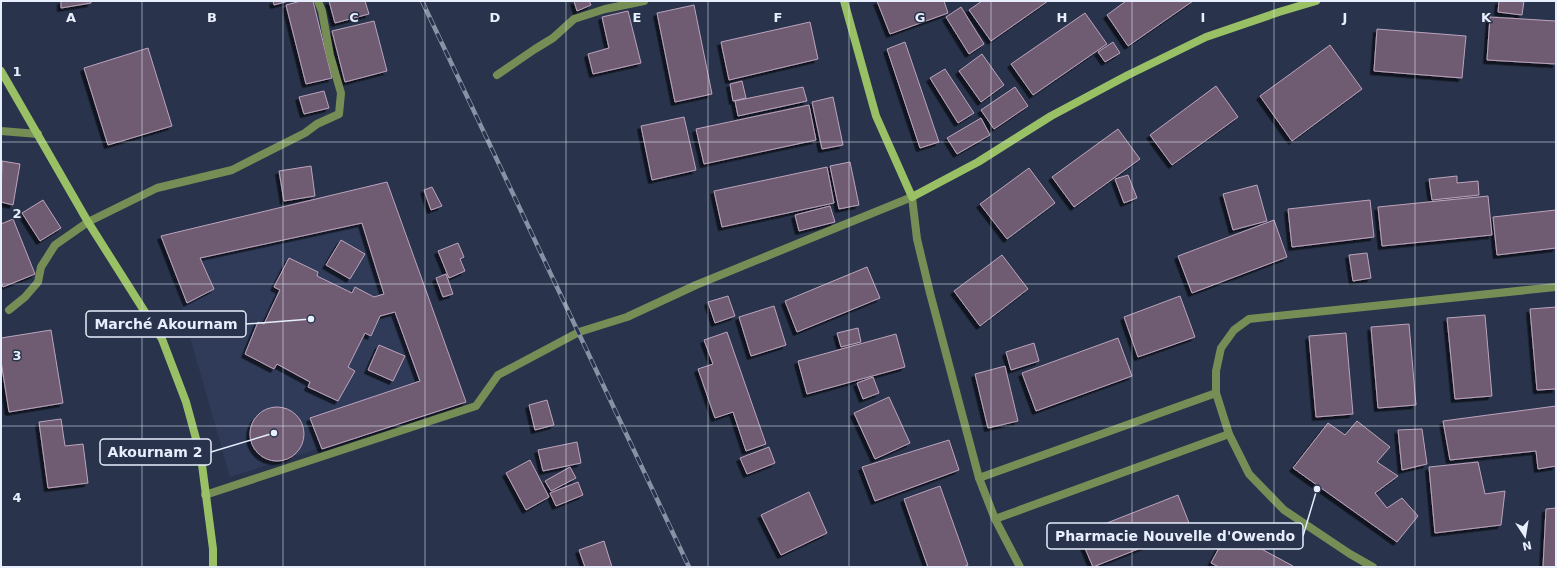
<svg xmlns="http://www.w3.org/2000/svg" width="1557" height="568" font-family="'DejaVu Sans',sans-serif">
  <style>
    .built { fill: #2f3b59 }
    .building { fill: #705b72; stroke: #bba4bd; filter: url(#shadow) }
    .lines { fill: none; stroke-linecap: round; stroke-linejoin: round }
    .street { stroke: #768e56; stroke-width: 8 }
    .secondary { stroke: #9ac065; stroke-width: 8 }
    .rail-casing { stroke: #8991a5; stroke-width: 4.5 }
    .rail { stroke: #29334b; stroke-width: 3; stroke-dasharray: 9; stroke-linecap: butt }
    .grid { fill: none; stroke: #e7eefd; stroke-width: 1; stroke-opacity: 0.55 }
    .grid-label { font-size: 13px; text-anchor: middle; font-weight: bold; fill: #e7eefd; stroke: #29334b; stroke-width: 3; stroke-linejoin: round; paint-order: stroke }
    .leader { fill: none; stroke: #e7eefd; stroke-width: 1.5 }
    .callout-dot { fill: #e7eefd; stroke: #29334b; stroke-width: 1.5 }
    .callout { fill: #29334b; stroke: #e7eefd; stroke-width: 1.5 }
    .callout-label { font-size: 14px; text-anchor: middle; font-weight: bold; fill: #e7eefd }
  </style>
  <defs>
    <filter id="shadow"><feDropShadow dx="-3.5" dy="3.5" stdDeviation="0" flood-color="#0009"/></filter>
  </defs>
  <rect width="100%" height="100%" fill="#29334b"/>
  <!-- built -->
  <polygon class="built" points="387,182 466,402 230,477 161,236"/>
  <!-- building -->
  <g class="building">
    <polygon points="61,1 91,1 91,3 61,8"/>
    <polygon points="273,1 289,1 274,5"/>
    <polygon points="301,1 313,1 332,78 306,84 286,5"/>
    <polygon points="329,1 365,1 369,14 335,23"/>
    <polygon points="574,1 589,1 591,5 577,11"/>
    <polygon points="877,1 944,1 948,13 890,34"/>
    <polygon points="982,1 1048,1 991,41 969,10"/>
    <polygon points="1126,1 1193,1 1128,46 1107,15"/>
    <polygon points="1499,1 1524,1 1522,15 1498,12"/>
    <polygon points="694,5 712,94 675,102 657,13"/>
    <polygon points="961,7 984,44 969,54 946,17"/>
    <polygon points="628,11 641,63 593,74 588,54 609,48 602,17"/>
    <polygon points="1085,13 1107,44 1033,95 1011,64"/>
    <polygon points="1490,17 1556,21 1556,64 1487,60"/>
    <polygon points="374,21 387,71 345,82 332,31"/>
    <polygon points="810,22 818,59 729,80 721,42"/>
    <polygon points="1377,29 1466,36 1462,78 1374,71"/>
    <polygon points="905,42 939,142 920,148 887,49"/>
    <polygon points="1113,42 1120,53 1105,62 1098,52"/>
    <polygon points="1330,45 1362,89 1292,141 1260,96"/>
    <polygon points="148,48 172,126 108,145 84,68"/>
    <polygon points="982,54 1004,85 981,102 959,71"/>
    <polygon points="945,69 974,113 958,123 930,78"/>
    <polygon points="742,81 746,98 733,101 730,84"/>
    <polygon points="1216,86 1238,117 1172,165 1150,135"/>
    <polygon points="803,87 807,101 738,116 735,101"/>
    <polygon points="1015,87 1028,106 994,129 981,110"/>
    <polygon points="324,91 329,108 304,114 299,97"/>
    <polygon points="833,97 843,145 822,149 812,102"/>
    <polygon points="809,105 816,140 704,164 696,129"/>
    <polygon points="684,117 696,170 652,180 641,126"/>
    <polygon points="981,118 990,135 957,154 947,138"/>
    <polygon points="1118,129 1140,159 1074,207 1052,177"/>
    <polygon points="2,161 20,164 13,205 1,202"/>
    <polygon points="850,162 859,205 839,209 830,166"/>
    <polygon points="311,166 315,196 284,201 279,171"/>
    <polygon points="827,167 834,203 722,227 714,191"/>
    <polygon points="1029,168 1055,203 1007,239 980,204"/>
    <polygon points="1128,175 1137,198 1124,203 1115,179"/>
    <polygon points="1457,176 1457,183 1478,181 1479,195 1432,200 1429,179"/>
    <polygon points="387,182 466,402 322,449 310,418 420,381 395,312 380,316 371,336 365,333 348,367 355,371 338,401 308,387 310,382 277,364 274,369 245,354 258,322 264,324 280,290 274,287 289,258 318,272 317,276 352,293 355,287 374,297 384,294 362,223 200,258 214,289 187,303 161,236"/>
    <polygon points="1257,185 1267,221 1233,230 1223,194"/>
    <polygon points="432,187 442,206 431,210 424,190"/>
    <polygon points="1488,196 1492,235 1382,246 1378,207"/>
    <polygon points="43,200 61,228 40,241 22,213"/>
    <polygon points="1370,200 1374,237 1292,247 1288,209"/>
    <polygon points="830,206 835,222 799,231 795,215"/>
    <polygon points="1556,210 1556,248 1497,255 1493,217"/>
    <polygon points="13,219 35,274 3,287 1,282 1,224"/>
    <polygon points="1274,220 1287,257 1192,293 1178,256"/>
    <polygon points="341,240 365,254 350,279 326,265"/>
    <polygon points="458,243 464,257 460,259 465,271 449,278 438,251"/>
    <polygon points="1367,253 1371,278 1353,281 1349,255"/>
    <polygon points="1002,255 1028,289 980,326 954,291"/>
    <polygon points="867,267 880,298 797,332 785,301"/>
    <polygon points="446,274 453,294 443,297 436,278"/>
    <polygon points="728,296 735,316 715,323 708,302"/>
    <polygon points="1180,296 1195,337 1138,357 1124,317"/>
    <polygon points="774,306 786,345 751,356 739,317"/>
    <polygon points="1556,307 1556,389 1537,390 1530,309"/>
    <polygon points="1485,315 1492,396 1455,399 1447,318"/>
    <polygon points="1409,324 1416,405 1378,408 1371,327"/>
    <polygon points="858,328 861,342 841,347 837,333"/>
    <polygon points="51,330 63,403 9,412 1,361 1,338"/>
    <polygon points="727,332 766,444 746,451 733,412 715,418 698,369 713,364 704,340"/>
    <polygon points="1346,333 1353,414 1316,417 1309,336"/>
    <polygon points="896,334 905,367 807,394 798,361"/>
    <polygon points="1118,338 1132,376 1036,411 1022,373"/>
    <polygon points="1034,343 1039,361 1011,370 1006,352"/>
    <polygon points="379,345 405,356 393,381 368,370"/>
    <polygon points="1005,366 1018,421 988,428 975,374"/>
    <polygon points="873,377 879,393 863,399 857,383"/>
    <polygon points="889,397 910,443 875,459 854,413"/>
    <polygon points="547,400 554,425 535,430 529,405"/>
    <polygon points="1556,406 1556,466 1538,469 1536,451 1450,460 1443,421"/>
    <circle cx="277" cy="434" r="27"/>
    <polygon points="61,419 65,446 83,444 88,483 48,488 39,422"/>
    <polygon points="1357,421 1390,447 1377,462 1398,476 1375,493 1387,508 1402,498 1418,516 1397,542 1293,468 1328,423 1345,435"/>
    <polygon points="1422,429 1427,464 1402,470 1398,430"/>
    <polygon points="949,440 959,470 875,501 862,467"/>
    <polygon points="577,442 581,463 543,471 538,450"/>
    <polygon points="769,447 775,463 747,474 740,458"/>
    <polygon points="530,460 549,497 526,510 506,473"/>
    <polygon points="1478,462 1485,494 1505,491 1501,525 1435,533 1429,467"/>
    <polygon points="570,467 576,478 551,491 545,481"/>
    <polygon points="578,482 583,495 556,506 550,493"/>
    <polygon points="940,486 968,565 963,567 928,567 904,499"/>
    <polygon points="809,492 827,533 781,555 761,515"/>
    <polygon points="1178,495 1191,528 1093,567 1079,534"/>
    <polygon points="1556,508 1556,567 1543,567 1546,509"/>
    <polygon points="1228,531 1293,566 1292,567 1219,567 1211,563"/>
    <polygon points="604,541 612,567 585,567 579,550"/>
  </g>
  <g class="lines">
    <!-- street -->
    <g class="street">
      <polyline points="497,75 535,49 553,38 574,19 605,9 644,1"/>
      <polyline points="1,131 38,134"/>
      <polyline points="9,310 25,297 38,282 41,267 55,245 88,222 157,188 232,170 305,133 317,124 339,114 341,93 330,55 322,11 318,1"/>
      <polyline points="979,478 1216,393"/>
      <polyline points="205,495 476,406 498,375 579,332 627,317 696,285 912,197 917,239 930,293 979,478 995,519 1020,567"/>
      <polyline points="995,519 1229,434"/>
      <polyline points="1373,567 1350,554 1284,510 1249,474 1229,434 1216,393 1216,371 1221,348 1234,330 1249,319 1556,287"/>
    </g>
    <!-- secondary -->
    <g class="secondary">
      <polyline points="844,1 876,116 912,197 978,162 1051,116 1128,75 1206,37 1279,12 1316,1"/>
      <polyline points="1,71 88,222 162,339 186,402 201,457 213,549 213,567"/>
    </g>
    <!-- rail casing -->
    <g class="rail-casing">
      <polyline id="rail" points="422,1 689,567"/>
    </g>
    <!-- rail -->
    <use href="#rail" class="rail"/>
  </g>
  <!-- grid -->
  <path class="grid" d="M142 1V567M283 1V567M425 1V567M566 1V567M708 1V567M849 1V567M991 1V567M1132 1V567M1274 1V567M1415 1V567M1 142H1556M1 284H1556M1 426H1556"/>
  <g class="grid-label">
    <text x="71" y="22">A</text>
    <text x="212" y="22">B</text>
    <text x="354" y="22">C</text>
    <text x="495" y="22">D</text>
    <text x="637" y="22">E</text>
    <text x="778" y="22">F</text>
    <text x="920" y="22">G</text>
    <text x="1062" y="22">H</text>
    <text x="1203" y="22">I</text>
    <text x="1345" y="22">J</text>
    <text x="1486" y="22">K</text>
    <text x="17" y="76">1</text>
    <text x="17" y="218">2</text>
    <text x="17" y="360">3</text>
    <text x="17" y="502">4</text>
  </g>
  <!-- callouts -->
  <path class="leader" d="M311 319L246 324M274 433L211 452M1317 489L1303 536"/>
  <g class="callout-dot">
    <circle cx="311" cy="319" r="4"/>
    <circle cx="274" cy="433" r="4"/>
    <circle cx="1317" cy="489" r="4"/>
  </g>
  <g class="callout">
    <rect x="86" y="311" width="160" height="26" rx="4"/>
    <rect x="100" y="439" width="111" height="26" rx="4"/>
    <rect x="1047" y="523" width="256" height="26" rx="4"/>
  </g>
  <g class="callout-label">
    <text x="166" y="329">Marché Akournam</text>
    <text x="155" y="457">Akournam 2</text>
    <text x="1175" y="541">Pharmacie Nouvelle d'Owendo</text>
  </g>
  <!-- border -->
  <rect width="1557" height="568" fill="none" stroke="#e7eefd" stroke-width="4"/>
  <!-- north arrow -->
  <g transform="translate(1525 536) rotate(168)" stroke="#29334b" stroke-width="3" paint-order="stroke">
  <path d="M0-3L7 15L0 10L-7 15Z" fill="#e7eefd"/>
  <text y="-6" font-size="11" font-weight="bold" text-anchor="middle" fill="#e7eefd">N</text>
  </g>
</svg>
